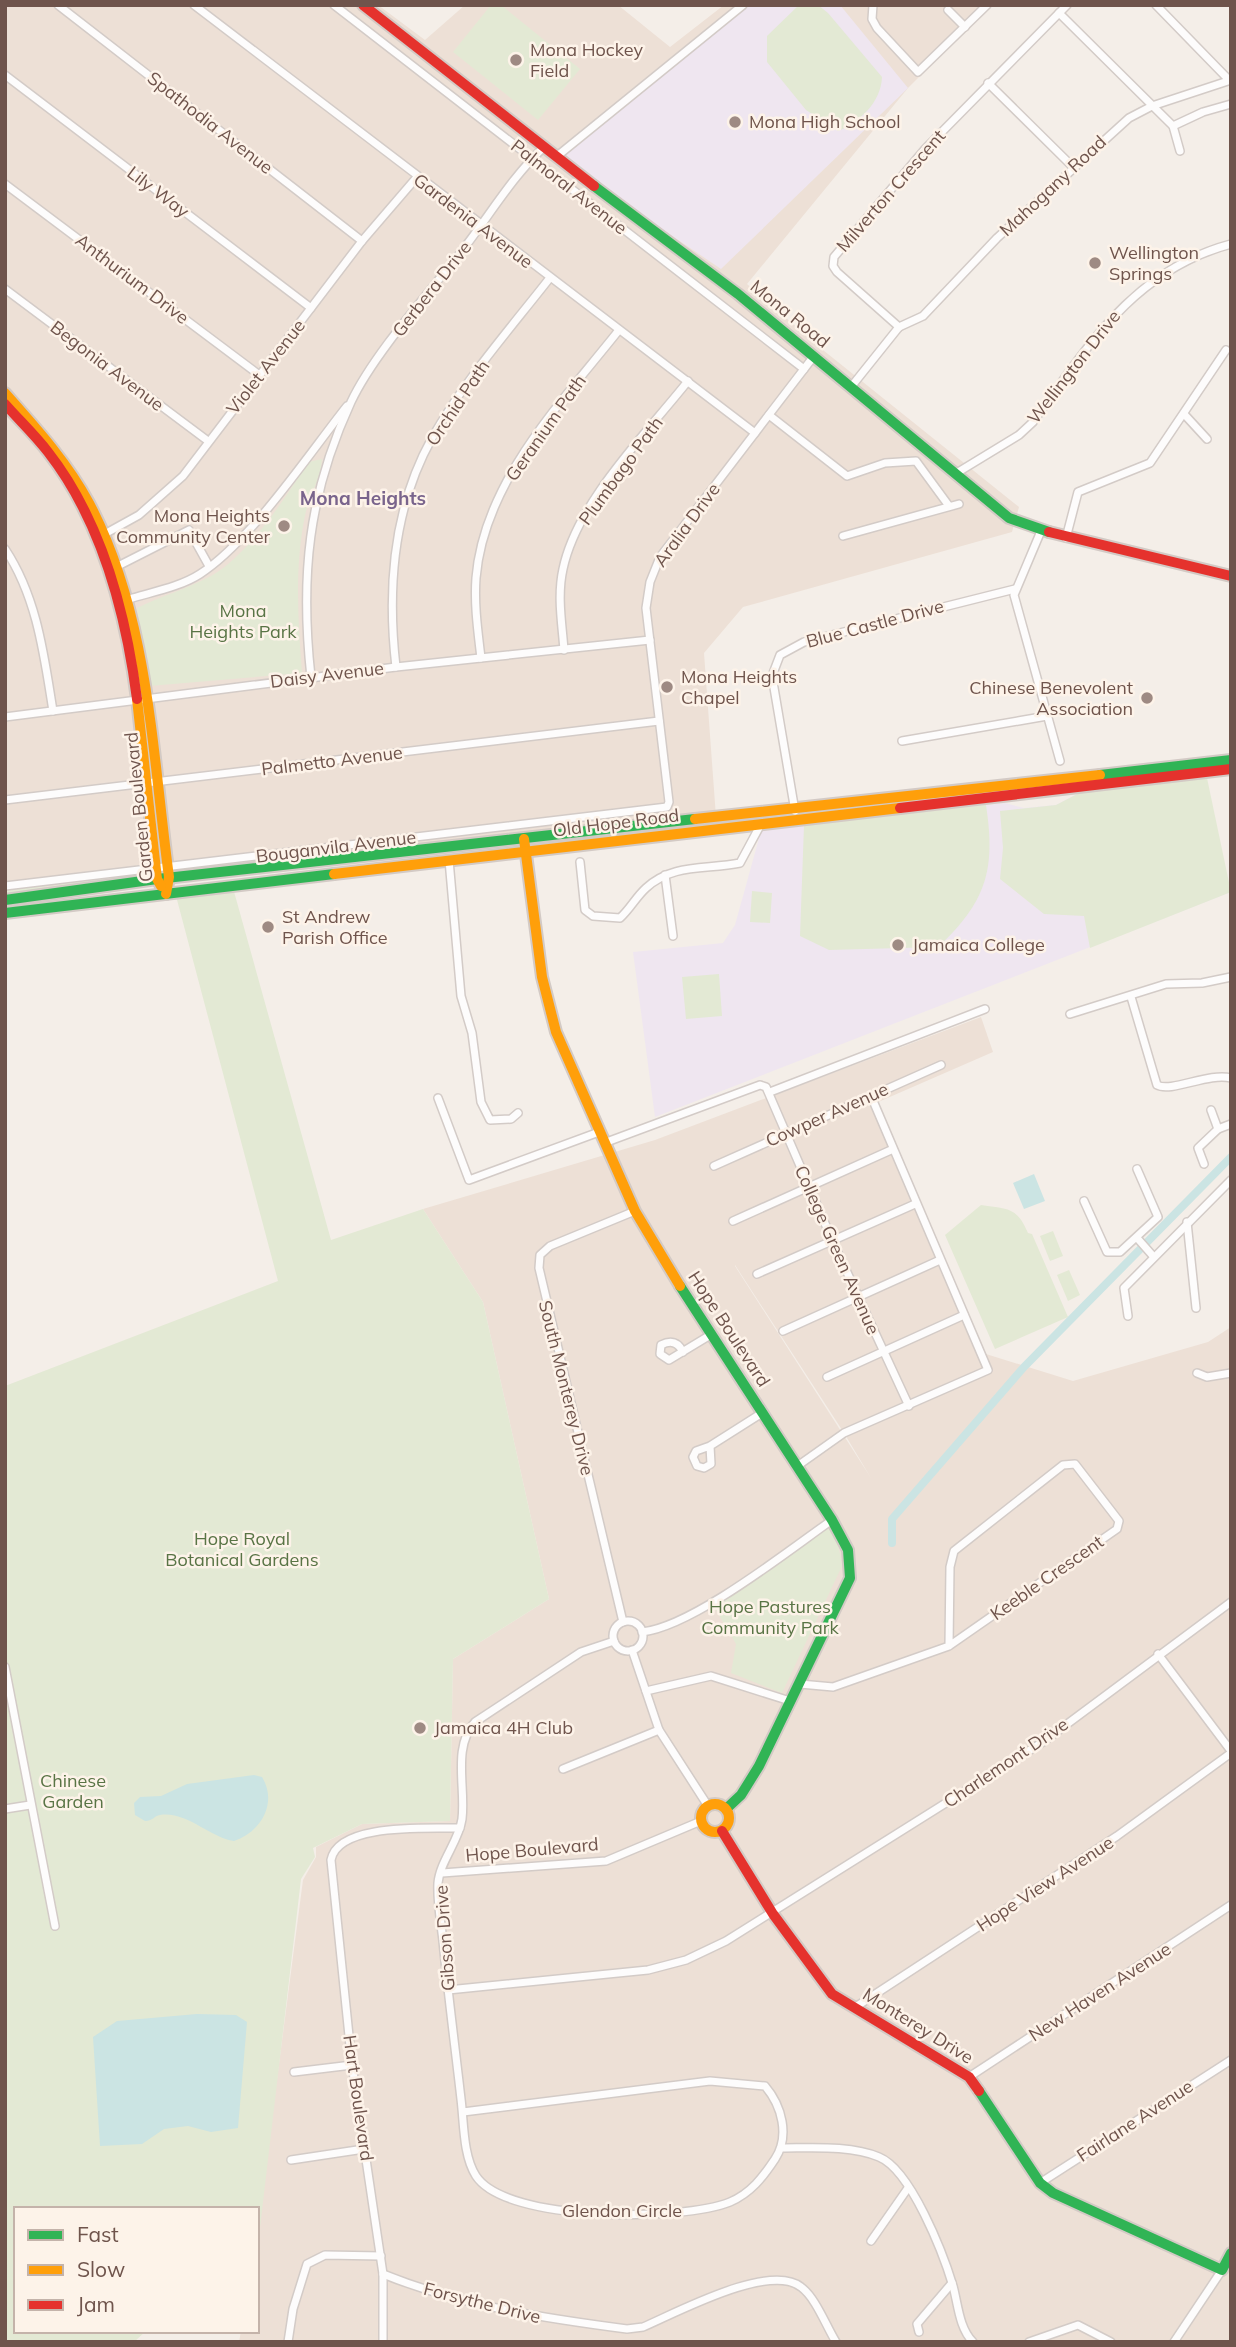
<svg xmlns="http://www.w3.org/2000/svg" width="1236" height="2347" font-family="Mulish,sans-serif">
  <style>
    .residential { fill: #ede0d6; fill-rule: evenodd }
    .education { fill: #efe6f0 }
    .green { fill: #e3e9d4 }
    .water { fill: #cbe4e3 }
    .lines { fill: none; stroke-linecap: round; stroke-linejoin: round }
    .canal { stroke: #cbe4e3; stroke-width: 8 }
    .street-casing { stroke: #d3cbc7; stroke-width: 10 }
    .fast-casing { stroke: #d3cac5; stroke-width: 14 }
    .slow-casing { stroke: #d3cac5; stroke-width: 14 }
    .jam-casing { stroke: #d3cac5; stroke-width: 14 }
    .street { stroke: #fdfcfc; stroke-width: 7 }
    .fast { stroke: #30b455; stroke-width: 10 }
    .slow { stroke: #ff9f0a; stroke-width: 10 }
    .jam { stroke: #e5322d; stroke-width: 10 }
    .poi-dot { fill: #9e8a83; stroke: #fdf3e9; stroke-width: 2.5 }
    .labels { text-anchor: middle; stroke-width: 5; stroke-linejoin: round; paint-order: stroke }
    .poi-label { font-size: 18px; fill: #6f544c; stroke: #fdf3e9; text-anchor: start }
    .street-label { font-size: 18px; fill: #6f544c; stroke: #fdf3e9 }
    .park-label { font-size: 18px; fill: #597445; stroke: #fdf3e9 }
    .neighbourhood-label { font-size: 19px; font-weight: bold; fill: #79648c; stroke: #fdf3e9 }
  </style>
  <rect width="100%" height="100%" fill="#f4eee8"/>
  <!-- residential -->
  <g class="residential">
    <polygon points="5,5 378,5 425,40 465,5 618,5 670,47 724,5 991,5 908,88 747,284 823,350 1019,507 1012,532 743,607 704,653 716,817 5,899"/>
    <path d="M981 1017 993 1052 876 1103 986 1354 1073 1381 1208 1342 1231 1327V2342H239L241 2331H257V2232L303 1880 316 1857V1847L362 1824 450 1821 453 1659 549 1599 483 1302 423 1209 655 1140ZM735 1265 844 1433 871 1478 735 1266Z"/>
  </g>
  <!-- education -->
  <g class="education">
    <polygon points="743,5 840,5 908,88 721,269 556,157"/>
    <polygon points="1081,792 1231,882 1231,892 655,1117 633,952 723,943 735,925 761,831 1005,803 1024,808 1056,805"/>
  </g>
  <!-- green -->
  <g class="green">
    <polygon points="491,5 501,5 580,69 538,120 453,52"/>
    <path d="M799 5H818L828 13 882 77C881 102 860 122 838 131L806 110 767 62V36Z"/>
    <path d="M322 459C321 477 311 493 306 511 294 564 298 620 302 673L149 686 137 608C161 596 187 589 211 576 248 555 285 499 308 462Z"/>
    <polygon points="1207,778 1231,892 1090,948 1084,916 1044,914 1000,879 1003,848 1000,811 1056,805 1081,792"/>
    <path d="M986 805C996 870 986 902 938 947L829 950 800 936 804 825Z"/>
    <path d="M149 873 74 887C51 881 28 893 5 896V890Z"/>
    <polygon points="233,888 331,1240 423,1209 483,1302 549,1599 453,1659 450,1821 362,1824 313,1848 315,1857 301,1879 257,2253 257,2209 16,2209 16,2331 146,2331 134,2342 5,2342 5,1386 278,1281 176,896"/>
    <polygon points="752,891 772,893 770,923 750,922"/>
    <polygon points="719,974 722,1016 686,1019 682,977"/>
    <path d="M981 1205C1008 1209 1017 1207 1028 1233L1032 1234 1068 1317 995 1349 945 1235Z"/>
    <polygon points="1053,1231 1063,1256 1050,1261 1040,1236"/>
    <polygon points="1069,1270 1080,1295 1068,1301 1057,1275"/>
    <polygon points="828,1527 838,1543 842,1566 782,1693 731,1673 736,1644 713,1605"/>
  </g>
  <!-- water -->
  <g class="water">
    <polygon points="1034,1174 1045,1201 1024,1209 1013,1183"/>
    <path d="M254 1775 262 1777C278 1803 261 1832 234 1841 210 1838 187 1811 160 1815 154 1816 153 1821 145 1821L135 1815 134 1803 140 1797 161 1796 187 1784Z"/>
    <polygon points="197,2014 236,2015 247,2022 238,2128 211,2132 188,2126 164,2129 142,2144 100,2146 93,2037 117,2021"/>
  </g>
  <g class="lines">
    <!-- canal -->
    <polyline class="canal" points="892,1543 892,1519 1024,1367 1231,1157"/>
    <!-- street casing -->
    <g class="street-casing">
      <g id="street">
        <polyline points="58,5 362,241"/>
        <polyline points="194,5 755,433"/>
        <polyline points="334,5 804,369"/>
        <polyline points="873,5 872,19 877,28 918,72 987,5"/>
        <polyline points="1156,5 1229,80"/>
        <polyline points="948,10 965,27"/>
        <polyline points="1059,13 1173,126 1180,151"/>
        <polyline points="5,75 311,308"/>
        <polyline points="988,83 1073,167"/>
        <polyline points="1173,126 1203,112 1231,104"/>
        <polyline points="556,157 743,5"/>
        <polyline points="5,184 258,374"/>
        <polyline points="5,289 208,441"/>
        <polyline points="899,327 837,272 833,266 834,257 925,149 1067,5"/>
        <polyline points="899,327 923,316 997,238 1129,118 1152,106 1231,80"/>
        <polyline points="851,387 899,327"/>
        <polyline points="1184,414 1207,439"/>
        <polyline points="769,415 847,476 885,463 916,461 949,506"/>
        <path d="M955 474 1019 435 1033 422C1088 346 1134 270 1231 244"/>
        <polyline points="1041,531 1014,595 1060,761"/>
        <polyline points="101,536 139,515 183,476 362,241 417,177"/>
        <polyline points="843,536 959,504"/>
        <polyline points="1066,538 1078,492 1150,463 1226,350"/>
        <path d="M5 549C37 597 44 655 53 711"/>
        <polyline points="118,566 189,530 209,566"/>
        <path d="M129 599C152 592 180 587 200 574 251 541 308 455 347 406"/>
        <path d="M564 650C562 623 557 596 563 569 577 502 646 434 688 381"/>
        <path d="M481 658C478 632 474 605 476 578 484 481 562 402 619 330"/>
        <path d="M396 667C387 589 393 508 432 438 464 381 509 330 549 279"/>
        <path d="M311 677C300 577 308 495 351 402 373 355 427 295 461 252 488 218 511 178 543 148"/>
        <polyline points="5,717 396,667 650,640"/>
        <polyline points="902,741 1047,716"/>
        <polyline points="5,800 659,721"/>
        <polyline points="795,811 772,676 780,655 804,642 1015,589"/>
        <polyline points="449,860 461,996 472,1033 481,1102 490,1120 511,1119 518,1113"/>
        <path d="M580 862 585 910 593 916 620 918C630 909 636 897 646 888 673 863 706 870 740 863L761 824"/>
        <polyline points="665,875 673,936"/>
        <polyline points="5,886 667,807 669,802 646,608 650,582 660,557 814,356"/>
        <path d="M1131 997 1157 1085C1171 1093 1209 1072 1231 1078"/>
        <polyline points="1070,1014 1166,984 1202,983 1231,977"/>
        <polyline points="770,1092 985,1009"/>
        <polyline points="438,1098 469,1180 599,1132"/>
        <polyline points="1211,1110 1218,1129"/>
        <polyline points="604,1143 760,1085 766,1087 833,1242 909,1406"/>
        <polyline points="1204,1164 1198,1148 1218,1129 1231,1124"/>
        <polyline points="714,1166 941,1065"/>
        <polyline points="1084,1201 1107,1252 1120,1252 1158,1217 1137,1169"/>
        <polyline points="733,1221 891,1150"/>
        <polyline points="1187,1222 1196,1308"/>
        <polyline points="1138,1239 1153,1256"/>
        <polyline points="757,1274 915,1204"/>
        <polyline points="1128,1316 1124,1288 1231,1180"/>
        <polyline points="783,1331 940,1260"/>
        <path d="M683 1352C678 1342 671 1340 661 1345L660 1354 669 1360 712 1334"/>
        <polyline points="1197,1373 1207,1377 1231,1373"/>
        <polyline points="827,1377 964,1315"/>
        <polyline points="710,1446 711,1464 704,1468 697,1466 693,1457 696,1451 710,1446 762,1413"/>
        <polyline points="796,1467 844,1433 988,1370 871,1096"/>
        <circle cx="628" cy="1636" r="15"/>
        <polyline points="623,1622 539,1268 540,1255 550,1246 635,1211"/>
        <path d="M642 1632C692 1627 788 1551 832 1520"/>
        <polyline points="632,1650 659,1730 708,1806"/>
        <polyline points="1158,1654 1231,1751"/>
        <polyline points="5,1667 55,1926"/>
        <polyline points="800,1684 833,1687 949,1646 1117,1529 1119,1521 1075,1464 1063,1465 954,1551 950,1567 949,1646"/>
        <polyline points="646,1691 711,1676 790,1701"/>
        <polyline points="563,1769 659,1730"/>
        <polyline points="5,1809 30,1805"/>
        <polyline points="442,1873 606,1861 701,1821"/>
        <polyline points="448,1990 648,1970 686,1960 726,1941 1043,1742 1231,1602"/>
        <polyline points="854,2008 1117,1836 1231,1753"/>
        <polyline points="294,2072 352,2065"/>
        <polyline points="969,2077 1231,1905"/>
        <path d="M463 2112 710 2081 765 2086C782 2106 790 2136 775 2159 763 2177 751 2193 730 2202 683 2221 507 2223 476 2176 463 2156 464 2123 461 2099 455 2046 448 1994 443 1941 441 1923 437 1902 438 1883 440 1861 459 1841 462 1819 466 1788 452 1747 475 1722L581 1652 614 1641"/>
        <path d="M782 2148C811 2148 851 2145 879 2157 911 2170 943 2253 953 2286 958 2304 959 2328 973 2342"/>
        <polyline points="291,2160 364,2149"/>
        <polyline points="1040,2183 1231,2060"/>
        <polyline points="871,2241 908,2188"/>
        <path d="M383 2274C462 2306 543 2318 627 2329L643 2327C676 2313 770 2262 801 2287 816 2298 826 2326 836 2342"/>
        <polyline points="919,2332 917,2324 952,2283"/>
        <polyline points="288,2342 293,2309 307,2264 325,2255 381,2256"/>
        <path d="M383 2342V2274L352 2065 331 1860C338 1822 430 1829 460 1828"/>
        <polyline points="1029,2342 1078,2325 1111,2342"/>
        <polyline points="1174,2342 1222,2270"/>
      </g>
    </g>
    <!-- fast casing -->
    <g class="fast-casing">
      <g id="fast">
        <polyline points="594,186 738,294 1009,518 1049,532"/>
        <polyline points="1100,775 1231,760"/>
        <polyline points="5,900 157,879 695,819"/>
        <polyline points="5,913 334,874"/>
        <polyline points="680,1286 832,1520 848,1550 850,1578 759,1766 741,1795 726,1809"/>
        <polyline points="979,2091 1040,2183 1053,2193 1222,2270 1231,2253"/>
      </g>
    </g>
    <!-- slow casing -->
    <g class="slow-casing">
      <g id="slow">
        <path d="M5 393C36 428 67 462 89 503 149 617 152 752 169 877L166 894"/>
        <polyline points="137,699 157,879 161,886"/>
        <polyline points="695,819 1100,775"/>
        <polyline points="524,839 542,977 556,1032 635,1211 680,1286"/>
        <polyline points="334,874 900,808"/>
        <circle cx="715" cy="1818" r="14"/>
      </g>
    </g>
    <!-- jam casing -->
    <g class="jam-casing">
      <g id="jam">
        <polyline points="363,5 594,186"/>
        <path d="M5 404C19 420 35 435 48 452 102 521 126 614 137 699"/>
        <polyline points="1049,532 1231,576"/>
        <polyline points="900,808 1231,769"/>
        <polyline points="722,1831 773,1914 832,1994 969,2077 979,2091"/>
      </g>
    </g>
    <!-- street -->
    <use href="#street" class="street"/>
    <!-- fast -->
    <use href="#fast" class="fast"/>
    <!-- slow -->
    <use href="#slow" class="slow"/>
    <!-- jam -->
    <use href="#jam" class="jam"/>
  </g>
  <!-- markers -->
  <g class="poi-dot">
    <circle cx="516" cy="60" r="7"/>
    <circle cx="735" cy="122" r="7"/>
    <circle cx="1095" cy="263" r="7"/>
    <circle cx="284" cy="526" r="7"/>
    <circle cx="667" cy="687" r="7"/>
    <circle cx="1147" cy="698" r="7"/>
    <circle cx="268" cy="927" r="7"/>
    <circle cx="898" cy="945" r="7"/>
    <circle cx="420" cy="1728" r="7"/>
  </g>
  <g class="labels">
    <!-- poi labels -->
    <g class="poi-label">
      <text x="530" y="56">Mona Hockey<tspan x="530" dy="21">Field</tspan></text>
      <text x="749" y="128">Mona High School</text>
      <text x="1109" y="259">Wellington<tspan x="1109" dy="21">Springs</tspan></text>
      <text x="270" y="522" text-anchor="end">Mona Heights<tspan x="270" dy="21">Community Center</tspan></text>
      <text x="681" y="683">Mona Heights<tspan x="681" dy="21">Chapel</tspan></text>
      <text x="1133" y="694" text-anchor="end">Chinese Benevolent<tspan x="1133" dy="21">Association</tspan></text>
      <text x="282" y="923">St Andrew<tspan x="282" dy="21">Parish Office</tspan></text>
      <text x="912" y="951">Jamaica College</text>
      <text x="434" y="1734">Jamaica 4H Club</text>
    </g>
    <!-- street labels -->
    <g class="street-label">
      <text transform="translate(210 123) rotate(38)" y="6">Spathodia Avenue</text>
      <text transform="translate(1053 186) rotate(-43)" y="6">Mahogany Road</text>
      <text transform="translate(569 187) rotate(38)" y="6">Palmoral Avenue</text>
      <text transform="translate(891 191) rotate(-49)" y="6">Milverton Crescent</text>
      <text transform="translate(158 192) rotate(37)" y="6">Lily Way</text>
      <text transform="translate(473 221) rotate(37)" y="6">Gardenia Avenue</text>
      <text transform="translate(132 279) rotate(37)" y="6">Anthurium Drive</text>
      <text transform="translate(432 289) rotate(-52)" y="6">Gerbera Drive</text>
      <text transform="translate(790 314) rotate(39)" y="6">Mona Road</text>
      <text transform="translate(107 366) rotate(37)" y="6">Begonia Avenue</text>
      <text transform="translate(266 367) rotate(-52)" y="6">Violet Avenue</text>
      <text transform="translate(1074 367) rotate(-52)" y="6">Wellington Drive</text>
      <text transform="translate(458 403) rotate(-56)" y="6">Orchid Path</text>
      <text transform="translate(546 428) rotate(-55)" y="6">Geranium Path</text>
      <text transform="translate(621 471) rotate(-54)" y="6">Plumbago Path</text>
      <text transform="translate(687 525) rotate(-54)" y="6">Aralia Drive</text>
      <text transform="translate(875 624) rotate(-15)" y="6">Blue Castle Drive</text>
      <text transform="translate(327 675) rotate(-7)" y="6">Daisy Avenue</text>
      <text transform="translate(332 761) rotate(-7)" y="6">Palmetto Avenue</text>
      <text transform="translate(139 807) rotate(-96)" y="6">Garden Boulevard</text>
      <text transform="translate(616 823) rotate(-7)" y="6">Old Hope Road</text>
      <text transform="translate(336 847) rotate(-7)" y="6">Bouganvila Avenue</text>
      <text transform="translate(827 1115) rotate(-24)" y="6">Cowper Avenue</text>
      <text transform="translate(837 1250) rotate(66)" y="6">College Green Avenue</text>
      <text transform="translate(729 1329) rotate(57)" y="6">Hope Boulevard</text>
      <text transform="translate(566 1388) rotate(76)" y="6">South Monterey Drive</text>
      <text transform="translate(1047 1578) rotate(-35)" y="6">Keeble Crescent</text>
      <text transform="translate(1006 1763) rotate(-34)" y="6">Charlemont Drive</text>
      <text transform="translate(532 1850) rotate(-5)" y="6">Hope Boulevard</text>
      <text transform="translate(1045 1884) rotate(-33)" y="6">Hope View Avenue</text>
      <text transform="translate(445 1938) rotate(-94)" y="6">Gibson Drive</text>
      <text transform="translate(1100 1992) rotate(-33)" y="6">New Haven Avenue</text>
      <text transform="translate(918 2026) rotate(32)" y="6">Monterey Drive</text>
      <text transform="translate(358 2098) rotate(82)" y="6">Hart Boulevard</text>
      <text transform="translate(1135 2121) rotate(-33)" y="6">Fairlane Avenue</text>
      <text x="622" y="2217">Glendon Circle</text>
      <text transform="translate(482 2303) rotate(14)" y="6">Forsythe Drive</text>
    </g>
    <!-- park labels -->
    <g class="park-label">
      <text x="243" y="617">Mona<tspan x="243" dy="21">Heights Park</tspan></text>
      <text x="242" y="1545">Hope Royal<tspan x="242" dy="21">Botanical Gardens</tspan></text>
      <text x="770" y="1613">Hope Pastures<tspan x="770" dy="21">Community Park</tspan></text>
      <text x="73" y="1787">Chinese<tspan x="73" dy="21">Garden</tspan></text>
    </g>
    <!-- neighbourhood labels -->
    <g class="neighbourhood-label">
      <text x="363" y="505">Mona Heights</text>
    </g>
  </g>
  <!-- border -->
  <rect width="1236" height="2347" fill="none" stroke="#6f544c" stroke-width="14"/>
  <!-- legend -->
  <rect x="14" y="2207" width="245" height="126" fill="#fdf3e9" stroke="#c4b3aa" stroke-width="2"/>
  <rect x="28" y="2230" width="35" height="10" fill="#30b455" stroke="#c4b3aa" stroke-width="2"/>
  <text x="77" y="2242" font-size="21" fill="#6f544c">Fast</text>
  <rect x="28" y="2265" width="35" height="10" fill="#ff9f0a" stroke="#c4b3aa" stroke-width="2"/>
  <text x="77" y="2277" font-size="21" fill="#6f544c">Slow</text>
  <rect x="28" y="2300" width="35" height="10" fill="#e5322d" stroke="#c4b3aa" stroke-width="2"/>
  <text x="77" y="2312" font-size="21" fill="#6f544c">Jam</text>
</svg>
